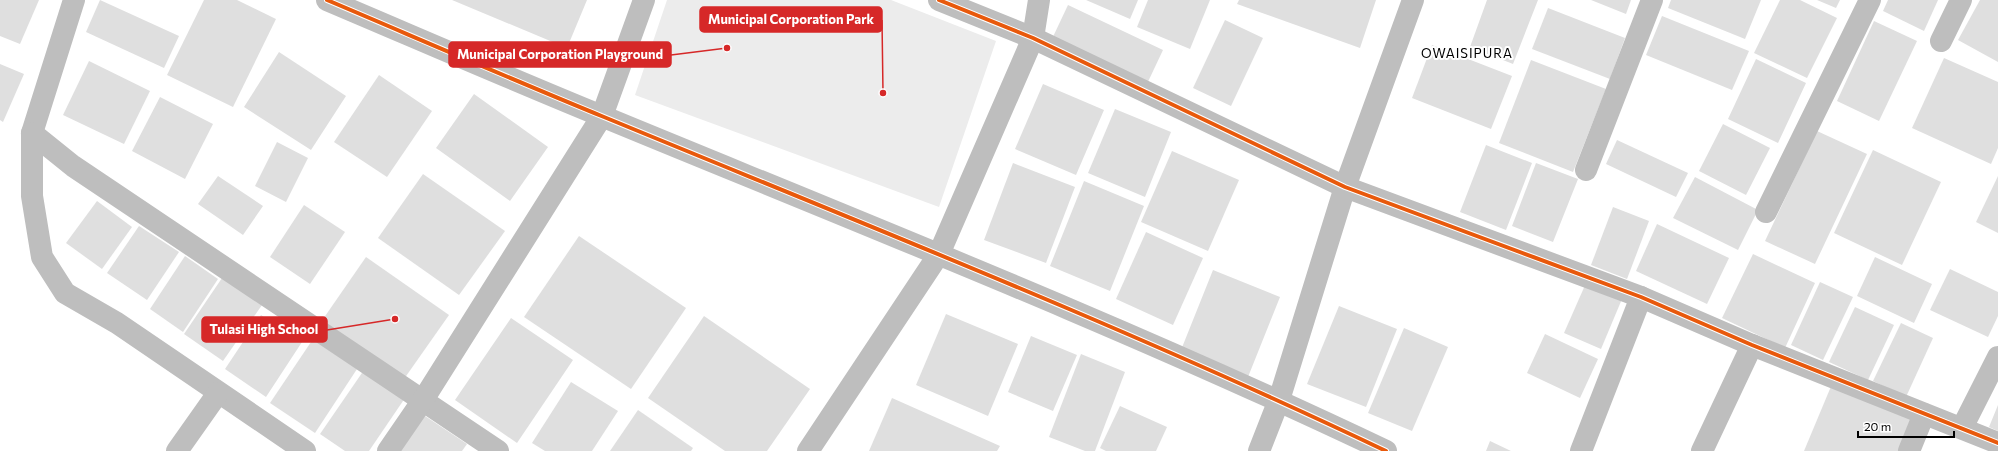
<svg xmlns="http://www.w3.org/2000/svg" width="1998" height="451" font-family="Commissioner,sans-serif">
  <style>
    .green { fill: #ececec }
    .building { fill: #dfdfdf }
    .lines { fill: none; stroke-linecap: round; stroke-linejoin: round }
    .street { stroke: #bebebe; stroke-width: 22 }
    .cycleway-casing { stroke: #fff; stroke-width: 6 }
    .cycleway { stroke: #e8590c; stroke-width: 4 }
    .labels { text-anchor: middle; stroke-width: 4; stroke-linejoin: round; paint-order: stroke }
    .neighbourhood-label { font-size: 13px; letter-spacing: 1px; fill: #000; stroke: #fff }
    .leader { fill: none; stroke: #d62828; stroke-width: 1.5 }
    .callout-dot { fill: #d62828; stroke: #fff; stroke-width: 1.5 }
    .callout { fill: #d62828; stroke: #d62828; stroke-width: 1.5 }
    .callout-label { font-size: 13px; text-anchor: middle; font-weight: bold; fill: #fff }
  </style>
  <rect width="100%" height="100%" fill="#fff"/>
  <!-- green -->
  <polygon class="green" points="667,0 891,0 996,41 939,207 635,95"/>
  <!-- building -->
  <g class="building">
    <polygon points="0,0 39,0 20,44 0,36"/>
    <polygon points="100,0 179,36 164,68 86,32"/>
    <polygon points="204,0 237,0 276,19 233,107 167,75"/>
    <polygon points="452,0 587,0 567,48"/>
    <polygon points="1086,0 1138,0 1130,19"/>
    <polygon points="1148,0 1210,0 1190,49 1137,27"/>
    <polygon points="1239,0 1376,0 1360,48 1237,4"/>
    <polygon points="1487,0 1538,0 1513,64 1470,47"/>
    <polygon points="1591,0 1631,0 1626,14"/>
    <polygon points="1671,0 1761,0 1745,39 1668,8"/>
    <polygon points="1780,0 1800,0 1837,18 1807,78 1754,53"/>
    <polygon points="1817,0 1840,0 1836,8"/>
    <polygon points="1888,0 1938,0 1924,31 1883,11"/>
    <polygon points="1980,0 1998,0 1998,62 1958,40"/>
    <polygon points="1068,5 1163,50 1146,86 1051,41"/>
    <polygon points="1548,8 1625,38 1610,79 1532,49"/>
    <polygon points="1662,16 1749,51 1732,90 1646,55"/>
    <polygon points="1225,20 1263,38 1231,106 1193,88"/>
    <polygon points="1874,21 1917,41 1879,121 1837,101"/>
    <polygon points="1432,45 1512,76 1491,129 1412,98"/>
    <polygon points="279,52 346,96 311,150 244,107"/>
    <polygon points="1944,58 1998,82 1998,148 1991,164 1912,128"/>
    <polygon points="1756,59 1806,83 1778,143 1728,119"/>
    <polygon points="1531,60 1606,89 1573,172 1499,143"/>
    <polygon points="89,61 150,91 124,144 63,115"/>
    <polygon points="0,64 24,74 3,122 0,120"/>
    <polygon points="379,75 432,111 387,177 334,142"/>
    <polygon points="1043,84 1104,110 1076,175 1015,149"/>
    <polygon points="474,94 548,147 510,201 436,148"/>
    <polygon points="160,97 213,124 185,179 132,151"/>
    <polygon points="1115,109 1171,132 1145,197 1088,173"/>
    <polygon points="1723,124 1770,148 1746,195 1699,171"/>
    <polygon points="1817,131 1867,154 1815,264 1765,241"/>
    <polygon points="1617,140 1688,173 1676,197 1606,164"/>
    <polygon points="277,142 308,158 286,202 255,186"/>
    <polygon points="1486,145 1532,163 1506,230 1460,212"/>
    <polygon points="1873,150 1941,182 1902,265 1834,233"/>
    <polygon points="1172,151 1239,180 1208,251 1141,222"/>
    <polygon points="1013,163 1075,187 1046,263 984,240"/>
    <polygon points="1536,163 1578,179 1553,242 1512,226"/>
    <polygon points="423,174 505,231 459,295 378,238"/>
    <polygon points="218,176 263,206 243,235 198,204"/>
    <polygon points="1998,176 1998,233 1976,222"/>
    <polygon points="1695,177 1758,210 1738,250 1673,218"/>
    <polygon points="1084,181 1144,206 1110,291 1050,266"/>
    <polygon points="97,201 132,227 102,269 66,243"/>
    <polygon points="304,205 345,232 310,284 270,257"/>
    <polygon points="1613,207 1649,221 1627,279 1591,265"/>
    <polygon points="1657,224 1729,258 1707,304 1636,271"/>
    <polygon points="139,226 179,252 147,300 107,273"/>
    <polygon points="1146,232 1203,258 1173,325 1116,299"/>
    <polygon points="579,236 686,308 631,389 524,317"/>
    <polygon points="1753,254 1815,283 1785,348 1722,318"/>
    <polygon points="185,256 218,279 183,332 150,309"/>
    <polygon points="366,257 449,315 404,379 321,322"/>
    <polygon points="1875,257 1932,284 1914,323 1857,296"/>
    <polygon points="1950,269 1998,292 1998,316 1988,337 1930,310"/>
    <polygon points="1213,270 1280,297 1248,377 1181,350"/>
    <polygon points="222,278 262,305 223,361 184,334"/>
    <polygon points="1820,282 1853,297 1823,360 1791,345"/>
    <polygon points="1586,283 1622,299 1601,349 1564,333"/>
    <polygon points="1339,306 1397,329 1366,407 1307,384"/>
    <polygon points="1855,307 1894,325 1868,380 1829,362"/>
    <polygon points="946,314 1018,344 988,416 916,385"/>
    <polygon points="261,315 302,342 266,397 225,369"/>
    <polygon points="704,316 810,389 767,451 725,451 648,398"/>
    <polygon points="511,318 573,360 517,443 455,400"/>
    <polygon points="1901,323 1933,338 1906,397 1873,381"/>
    <polygon points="1404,328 1448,347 1412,431 1368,413"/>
    <polygon points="1545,334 1598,359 1580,398 1527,373"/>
    <polygon points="1031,336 1077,355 1053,411 1008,392"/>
    <polygon points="313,339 357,369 315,433 270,403"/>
    <polygon points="1081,354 1125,372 1095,451 1085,451 1049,437"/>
    <polygon points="364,370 405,398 369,451 345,451 320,434"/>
    <polygon points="571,382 618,411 592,451 545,451 532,443"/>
    <polygon points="1832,384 1915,419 1901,451 1804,451"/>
    <polygon points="892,398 1000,446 997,451 869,451"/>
    <polygon points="1998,405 1998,431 1989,427"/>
    <polygon points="1120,406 1167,427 1156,451 1106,451 1100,448"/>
    <polygon points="638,410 693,448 691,451 610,451"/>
    <polygon points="422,414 467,444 462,451 397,451"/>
    <polygon points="1490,441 1511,451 1486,451"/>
  </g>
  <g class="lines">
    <!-- street -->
    <g class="street">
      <polyline points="74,0 32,133 73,166 498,451"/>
      <path d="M327 0C419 39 511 79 604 117 866 225 1130 329 1386 451"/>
      <polyline points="939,0 1033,38 1345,187 1641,297 1752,345 1998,443"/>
      <polyline points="1941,41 1961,0"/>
      <polyline points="32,133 32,196 42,257 65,293 117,323 305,451"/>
      <polyline points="1586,170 1652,0"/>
      <polyline points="1766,212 1870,0"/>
      <polyline points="1962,428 1998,357"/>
      <polyline points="177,451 218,393"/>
      <polyline points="388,451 423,400 602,116 644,0"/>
      <polyline points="808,451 939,254 1033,38 1039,0"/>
      <polyline points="1259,451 1279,400 1345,187 1413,0"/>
      <polyline points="1581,451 1641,297"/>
      <polyline points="1702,451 1752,345"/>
      <polyline points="1909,451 1924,414"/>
    </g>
    <!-- cycleway casing -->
    <g class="cycleway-casing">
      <g id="cycleway">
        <path d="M327 0C419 39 511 79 604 117 866 225 1130 329 1386 451"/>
        <polyline points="939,0 1033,38 1345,187 1641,297 1752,345 1998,443"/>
      </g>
    </g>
    <!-- cycleway -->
    <use href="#cycleway" class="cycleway"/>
  </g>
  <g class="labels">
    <!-- neighbourhood labels -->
    <g class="neighbourhood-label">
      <text x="1467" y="58">OWAISIPURA</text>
    </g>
  </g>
  <!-- callouts -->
  <path class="leader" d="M883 93L882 20M727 48L671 55M395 319L327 330"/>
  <g class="callout-dot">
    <circle cx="883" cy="93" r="4"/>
    <circle cx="727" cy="48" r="4"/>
    <circle cx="395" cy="319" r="4"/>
  </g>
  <g class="callout">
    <rect x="700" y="7" width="182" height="25" rx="4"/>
    <rect x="449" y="42" width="222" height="25" rx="4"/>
    <rect x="202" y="317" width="125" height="25" rx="4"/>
  </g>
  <g class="callout-label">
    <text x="791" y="24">Municipal Corporation Park</text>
    <text x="560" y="59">Municipal Corporation Playground</text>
    <text x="264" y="334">Tulasi High School</text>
  </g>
  <!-- scale -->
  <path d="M1858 431v6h96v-6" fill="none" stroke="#000000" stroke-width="2"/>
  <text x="1864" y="431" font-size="12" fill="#000000" stroke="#ffffff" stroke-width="3" paint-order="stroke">20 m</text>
</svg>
